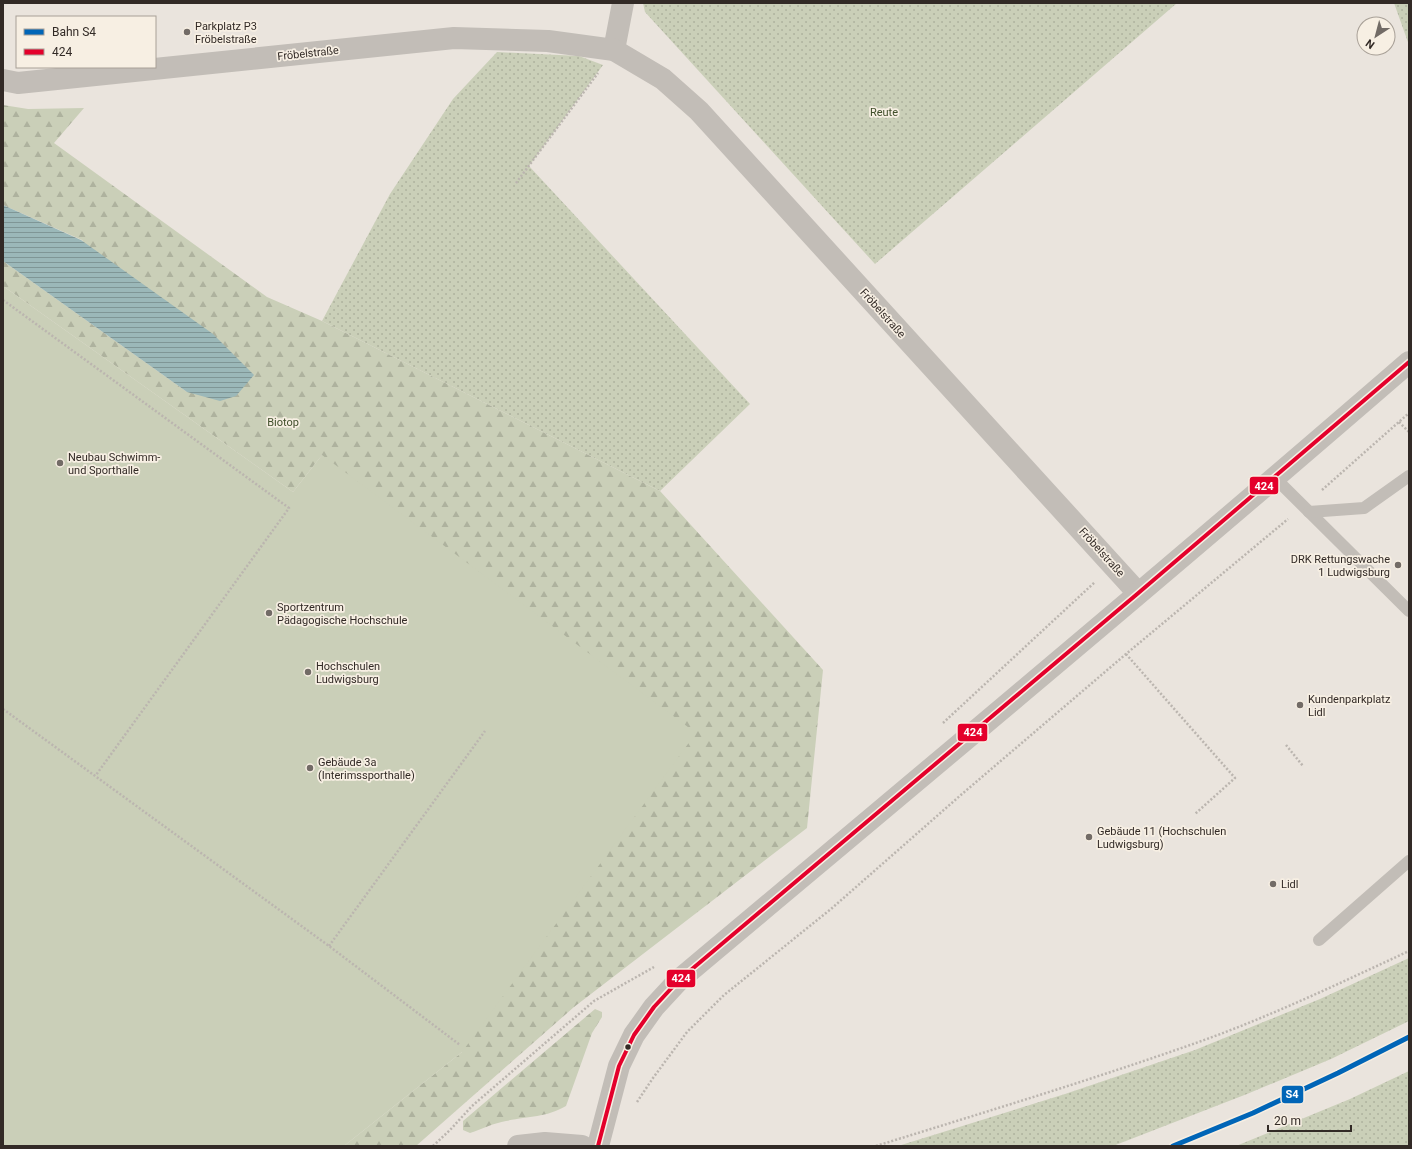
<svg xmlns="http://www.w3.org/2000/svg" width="1412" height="1149" font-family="Roboto,sans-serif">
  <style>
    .green { fill: url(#green-dots) }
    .forest { fill: url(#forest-firs) }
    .pitch { fill: #cacfb8 }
    .water { fill: url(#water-rules) }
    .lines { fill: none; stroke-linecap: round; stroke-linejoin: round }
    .path { stroke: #bbb5af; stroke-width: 2.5; stroke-dasharray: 2 2; stroke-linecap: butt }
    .lane { stroke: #c2bdb7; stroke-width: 12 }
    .street { stroke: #c2bdb7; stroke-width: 22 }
    .bus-1-casing { stroke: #f7efe3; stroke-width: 7 }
    .bus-1 { stroke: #e4002b; stroke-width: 4 }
    .rail-1-casing { stroke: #f7efe3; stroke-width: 8 }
    .rail-1 { stroke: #0065b7; stroke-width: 5 }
    .poi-dot { fill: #726b66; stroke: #f7efe3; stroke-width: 1.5 }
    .bus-dot { fill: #322a26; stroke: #f7efe3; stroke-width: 1.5 }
    .labels { text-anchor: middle; stroke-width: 3.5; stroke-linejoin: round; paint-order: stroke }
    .poi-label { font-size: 11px; fill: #322a26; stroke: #f7efe3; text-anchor: start }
    .street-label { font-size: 11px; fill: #322a26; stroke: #f7efe3 }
    .park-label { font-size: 11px; fill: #404f2b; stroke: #f7efe3 }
    .line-badge { stroke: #f7efe3; stroke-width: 1.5 }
    .badge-label { font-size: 11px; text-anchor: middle; font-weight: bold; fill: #fff }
  </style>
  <defs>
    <pattern id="green-dots" width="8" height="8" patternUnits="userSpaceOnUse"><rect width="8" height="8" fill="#cacfb8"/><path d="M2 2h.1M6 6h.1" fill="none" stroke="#aeb29e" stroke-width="1.8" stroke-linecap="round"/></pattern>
    <pattern id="forest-firs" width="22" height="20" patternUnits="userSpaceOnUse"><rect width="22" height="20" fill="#cacfb8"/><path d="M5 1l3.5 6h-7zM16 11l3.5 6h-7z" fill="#aeb29e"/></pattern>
    <pattern id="water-rules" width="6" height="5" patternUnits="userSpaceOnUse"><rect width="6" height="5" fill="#9bb8b9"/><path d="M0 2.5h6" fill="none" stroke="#7f9696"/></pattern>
  </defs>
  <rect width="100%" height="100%" fill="#eae4dd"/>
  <!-- green -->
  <g class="green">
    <polygon points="643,3 1177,3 875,264 645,12"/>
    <polygon points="1394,3 1409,3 1409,45"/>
    <polygon points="497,52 579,56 603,65 529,166 750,404 660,491 322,321 390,194 453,99"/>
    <polygon points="1409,958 1409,1021 1331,1059 1247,1094 1113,1146 898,1146 1065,1094 1195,1050 1320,999"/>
    <polygon points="1409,1071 1409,1146 1236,1146 1350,1099"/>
  </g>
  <!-- forest -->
  <g class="forest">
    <polygon points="3,105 28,109 84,108 54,143 267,297 322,321 660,491 823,670 807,828 574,1007 416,1146 344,1146 462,1052 322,455 293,492 3,286 3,261 187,392 82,240 3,205"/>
    <path d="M595 1009 602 1012V1017L592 1033 566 1106C545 1118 528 1116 506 1121 494 1123 482 1129 470 1133L463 1130V1121Z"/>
  </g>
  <!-- pitch -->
  <polygon class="pitch" points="3,286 293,492 322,455 696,733 462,1052 344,1146 3,1146"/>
  <!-- water -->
  <polygon class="water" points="3,205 81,240 213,334 254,375 236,396 220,401 187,392 3,261"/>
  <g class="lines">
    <!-- path -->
    <g class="path">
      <polyline points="516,183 598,73"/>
      <polyline points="3,300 289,508 96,775"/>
      <polyline points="1399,422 1409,432"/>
      <polyline points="1322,490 1409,413"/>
      <polyline points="1126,654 1235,778 1195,814"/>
      <polyline points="3,709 329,946 460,1045"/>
      <polyline points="943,723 1095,582"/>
      <polyline points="1286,745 1303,766"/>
      <polyline points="329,946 485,731"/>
      <polyline points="637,1102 653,1078 687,1032 724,995 831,909 962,794 1126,654 1288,519"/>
      <polyline points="433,1146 450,1130 472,1106 594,1001 654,967"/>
      <path d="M876 1146C982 1113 1088 1081 1193 1044 1267 1018 1338 984 1409 951"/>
    </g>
    <!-- lane -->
    <g class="lane">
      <polyline points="1275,478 1409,611"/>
      <polyline points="1309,512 1364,508 1409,476"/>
      <polyline points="1319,940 1409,861"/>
    </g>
    <!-- street -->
    <g class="street">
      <polyline points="614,50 623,3"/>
      <polyline points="3,80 18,83 454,38 548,41 614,50 663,79 699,111 1138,593"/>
      <polyline points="518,1146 545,1143 582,1146"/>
      <path d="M598 1146 619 1066 634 1035 654 1007 679 980C923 775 1168 571 1409 362"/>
    </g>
    <!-- bus-1 casing -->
    <g class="bus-1-casing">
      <polyline id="bus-1" points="598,1146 619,1066 634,1035 654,1007 679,980 1136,595 1409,362"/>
    </g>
    <!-- bus-1 -->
    <use href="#bus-1" class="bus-1"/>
    <!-- rail-1 casing -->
    <g class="rail-1-casing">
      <polyline id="rail-1" points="1173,1146 1253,1113 1338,1073 1409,1037"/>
    </g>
    <!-- rail-1 -->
    <use href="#rail-1" class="rail-1"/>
  </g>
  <!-- markers -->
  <g class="poi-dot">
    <circle cx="187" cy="32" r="4"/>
    <circle cx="60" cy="463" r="4"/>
    <circle cx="1398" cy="565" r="4"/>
    <circle cx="269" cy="613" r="4"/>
    <circle cx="308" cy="672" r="4"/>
    <circle cx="1300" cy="705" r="4"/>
    <circle cx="310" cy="768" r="4"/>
    <circle cx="1089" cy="837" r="4"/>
    <circle cx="1273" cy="884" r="4"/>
  </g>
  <circle class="bus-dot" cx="628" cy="1047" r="3.5"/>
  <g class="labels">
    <!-- poi labels -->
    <g class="poi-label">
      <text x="195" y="30">Parkplatz P3<tspan x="195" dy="13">Fröbelstraße</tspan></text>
      <text x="68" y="461">Neubau Schwimm-<tspan x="68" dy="13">und Sporthalle</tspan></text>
      <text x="1390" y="563" text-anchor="end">DRK Rettungswache<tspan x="1390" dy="13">1 Ludwigsburg</tspan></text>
      <text x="277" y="611">Sportzentrum<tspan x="277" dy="13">Pädagogische Hochschule</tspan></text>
      <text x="316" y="670">Hochschulen<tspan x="316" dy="13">Ludwigsburg</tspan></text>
      <text x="1308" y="703">Kundenparkplatz<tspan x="1308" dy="13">Lidl</tspan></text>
      <text x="318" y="766">Gebäude 3a<tspan x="318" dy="13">(Interimssporthalle)</tspan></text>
      <text x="1097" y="835">Gebäude 11 (Hochschulen<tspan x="1097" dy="13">Ludwigsburg)</tspan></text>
      <text x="1281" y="888">Lidl</text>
    </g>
    <!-- street labels -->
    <g class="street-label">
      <text transform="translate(308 53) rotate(-6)" y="4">Fröbelstraße</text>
      <text transform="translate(883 313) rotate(48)" y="4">Fröbelstraße</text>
      <text transform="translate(1102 552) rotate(48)" y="4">Fröbelstraße</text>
    </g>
    <!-- park labels -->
    <g class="park-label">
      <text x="884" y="116">Reute</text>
      <text x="283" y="426">Biotop</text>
    </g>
  </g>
  <g class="line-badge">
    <rect x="1249" y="476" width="30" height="19" rx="4" fill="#e4002b"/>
    <rect x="957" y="723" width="31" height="19" rx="4" fill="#e4002b"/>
    <rect x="666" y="969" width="30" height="19" rx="4" fill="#e4002b"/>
    <rect x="1281" y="1085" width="23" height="19" rx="4" fill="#0065b7"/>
  </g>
  <g class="badge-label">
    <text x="1264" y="490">424</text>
    <text x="973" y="736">424</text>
    <text x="681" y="982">424</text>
    <text x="1292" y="1098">S4</text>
  </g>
  <!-- border -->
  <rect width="1412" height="1149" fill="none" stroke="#322a26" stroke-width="8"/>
  <!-- legend -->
  <rect x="16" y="16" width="140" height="52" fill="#f7efe3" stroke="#a8a097"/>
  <rect x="24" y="29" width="20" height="6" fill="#0065b7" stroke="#a8a097"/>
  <text x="52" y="36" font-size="12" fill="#322a26">Bahn S4</text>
  <rect x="24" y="49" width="20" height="6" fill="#e4002b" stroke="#a8a097"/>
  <text x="52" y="56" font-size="12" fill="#322a26">424</text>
  <!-- north arrow -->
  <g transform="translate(1376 36) rotate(216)"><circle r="19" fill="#f7efe3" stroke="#a8a097"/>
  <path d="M0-3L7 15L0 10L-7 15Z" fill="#726b66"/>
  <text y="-6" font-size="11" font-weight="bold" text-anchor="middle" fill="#322a26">N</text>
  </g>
  <!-- scale -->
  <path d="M1268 1125v6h83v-6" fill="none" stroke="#322a26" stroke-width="2"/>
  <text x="1274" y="1125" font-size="12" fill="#322a26" stroke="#f7efe3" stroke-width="3" paint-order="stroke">20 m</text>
</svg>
